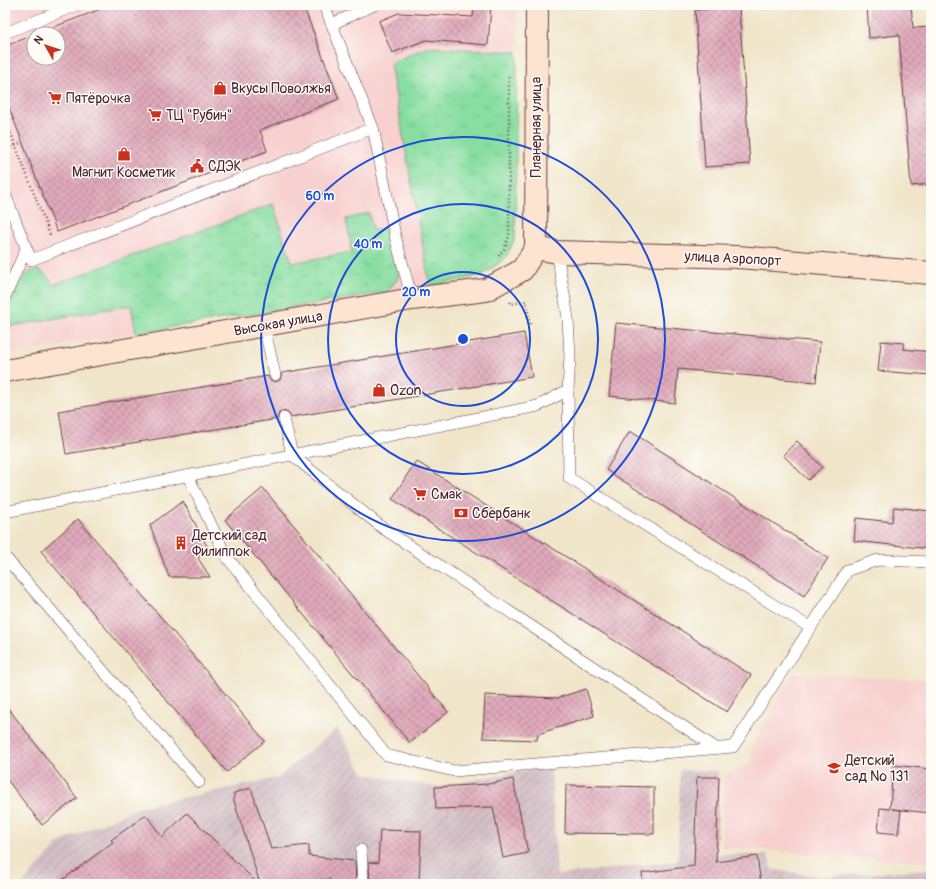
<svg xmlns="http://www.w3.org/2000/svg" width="936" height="889" font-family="Pangolin,sans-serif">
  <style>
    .built { fill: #f7d0cf; fill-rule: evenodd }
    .industrial { fill: url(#industrial-furrows) }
    .grass { fill: url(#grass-tufts); stroke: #697e66 }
    .building { fill: url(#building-cross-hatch) }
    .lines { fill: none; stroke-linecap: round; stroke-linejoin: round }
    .lane-casing { stroke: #633d43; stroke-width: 12 }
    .secondary-casing { stroke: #633d43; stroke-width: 24 }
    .path { stroke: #633d43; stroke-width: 2.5; stroke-dasharray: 1 3; stroke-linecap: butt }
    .lane { stroke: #fff; stroke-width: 11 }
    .secondary { stroke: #fde4d0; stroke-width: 22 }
    .ring { fill: none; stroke: #1d4ed8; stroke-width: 2 }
    .labels { text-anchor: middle; stroke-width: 3; stroke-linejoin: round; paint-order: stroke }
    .poi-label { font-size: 14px; fill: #4a1f2b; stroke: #fdfcf7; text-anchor: start }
    .street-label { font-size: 14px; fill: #4a1f2b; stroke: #fdfcf7 }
    .centre { fill: #1d4ed8; stroke: #fdfcf7; stroke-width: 2 }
    .ring-label { font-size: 12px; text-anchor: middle; font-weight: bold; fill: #1d4ed8; stroke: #fdfcf7; stroke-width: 3; stroke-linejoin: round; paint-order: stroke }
  </style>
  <defs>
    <pattern id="industrial-furrows" width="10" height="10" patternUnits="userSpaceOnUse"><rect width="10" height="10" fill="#d2bec5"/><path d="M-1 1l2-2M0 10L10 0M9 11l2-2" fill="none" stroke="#b6a3a9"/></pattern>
    <pattern id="grass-tufts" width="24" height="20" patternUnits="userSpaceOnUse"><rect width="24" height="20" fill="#88dea1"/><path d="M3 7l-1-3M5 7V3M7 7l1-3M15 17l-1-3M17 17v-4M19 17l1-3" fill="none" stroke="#77be8b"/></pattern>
    <pattern id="building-cross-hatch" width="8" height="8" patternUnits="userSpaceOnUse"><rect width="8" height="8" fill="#e1aabc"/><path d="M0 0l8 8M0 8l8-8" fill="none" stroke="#b88a99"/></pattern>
  </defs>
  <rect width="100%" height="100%" fill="#fdfcf7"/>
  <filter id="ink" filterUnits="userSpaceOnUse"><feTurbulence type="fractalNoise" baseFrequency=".025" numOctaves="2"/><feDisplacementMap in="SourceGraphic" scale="8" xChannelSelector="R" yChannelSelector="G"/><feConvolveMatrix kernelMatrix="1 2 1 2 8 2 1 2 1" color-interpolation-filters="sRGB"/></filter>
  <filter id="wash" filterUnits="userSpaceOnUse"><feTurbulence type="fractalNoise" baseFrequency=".012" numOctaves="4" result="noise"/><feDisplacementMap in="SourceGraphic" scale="16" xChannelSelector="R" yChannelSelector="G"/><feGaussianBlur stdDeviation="0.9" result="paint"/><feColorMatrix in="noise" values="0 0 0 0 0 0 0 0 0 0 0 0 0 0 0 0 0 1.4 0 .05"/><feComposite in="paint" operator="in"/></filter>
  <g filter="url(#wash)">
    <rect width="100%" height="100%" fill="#f0e5c9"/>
    <!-- built -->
    <g class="built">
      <path d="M5 5H518L517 52 428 47 390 63 430 286 5 354ZM34 34H58V58H34Z"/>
      <polygon points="792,674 931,680 931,862 721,847 723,775 753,762 751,749"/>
    </g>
    <!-- industrial -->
    <polygon class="industrial" points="337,728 364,774 435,787 551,766 557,875 678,861 680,770 718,771 714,854 768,855 771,869 820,877 931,869 931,884 22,884 60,842 139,807 278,778"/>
    <!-- grass -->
    <g class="grass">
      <polygon points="428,47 517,52 515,239 507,255 498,264 482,275 430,286 390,63"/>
      <path d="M273 204 292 263 352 252 346 219 369 213 373 231 384 228 399 272 397 280 387 292 136 333 131 305 5 327C5 323 4 318 5 315 6 310 9 305 11 300 20 280 36 253 53 285Z"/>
    </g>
    <g id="blocks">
      <!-- building -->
      <g class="building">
        <polygon points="111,5 303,5 339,99 260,130 267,151 57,232 5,97 5,46 34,35 34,58 58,58 58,34 36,34"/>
        <polygon points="474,5 491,5 488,45 426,40 392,53 379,21 399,13 473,17"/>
        <polygon points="867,5 911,5 913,28 931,27 931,184 911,186 899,35 869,38"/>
        <polygon points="739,7 750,164 705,167 695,10"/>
        <polygon points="616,323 820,342 816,382 678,369 675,403 609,396"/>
        <polygon points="524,333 532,377 291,417 289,413 283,411 279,413 277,419 66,454 59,411 268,376 270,380 276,382 280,380 282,373"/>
        <polygon points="881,341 904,343 903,349 931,352 931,375 878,371"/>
        <polygon points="630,431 828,558 804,596 606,470"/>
        <polygon points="797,441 822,467 808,480 783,455"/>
        <polygon points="416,461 751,675 727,712 392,499"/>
        <polygon points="263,488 448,712 410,743 225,520"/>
        <polygon points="183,501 208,548 198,558 210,577 169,577 150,525"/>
        <polygon points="894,507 931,511 931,549 854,541 856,518 892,522"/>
        <polygon points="78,519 265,741 227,772 41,551"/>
        <polygon points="586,689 594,716 538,734 537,740 483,738 485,695 557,698"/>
        <polygon points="5,704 77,798 42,825 5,777"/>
        <polygon points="893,765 931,769 931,813 892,809 901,810 898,834 878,832 880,808 890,809"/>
        <polygon points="697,777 719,777 716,862 757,856 761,884 643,884 642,873 694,866"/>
        <polygon points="513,779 528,853 503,858 493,807 436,809 435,787 488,784"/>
        <polygon points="566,785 654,787 654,834 565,833"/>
        <polygon points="251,788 271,849 309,845 309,856 355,861 356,884 330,884 330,879 273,884 260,884 234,801 234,793"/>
        <polygon points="187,813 258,884 57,884 113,842 111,840 146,815 162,837"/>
        <polygon points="380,830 421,831 419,884 370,884 369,862 378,863"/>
      </g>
    </g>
  </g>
  <g filter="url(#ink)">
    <use href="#blocks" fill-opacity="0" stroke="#633d43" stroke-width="1"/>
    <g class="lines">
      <!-- lane casing -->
      <g class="lane-casing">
        <g id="lane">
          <polyline points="324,5 373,128 396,240 412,299"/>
          <polyline points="332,24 374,5"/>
          <polyline points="5,33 77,5"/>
          <polyline points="5,194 31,260 373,128"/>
          <polyline points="5,297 26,249"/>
          <polyline points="264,326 275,375"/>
          <polyline points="568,390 569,478 811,628"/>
          <polyline points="284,418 292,455 384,529 716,748"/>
          <polyline points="188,476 226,556 386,755 454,771 733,747 848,570 878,560 931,562"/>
          <polyline points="5,512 538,406 568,390 570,357 568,318 557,252"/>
          <polyline points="5,557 199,782"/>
          <polyline points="361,850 363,884"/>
        </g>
      </g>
      <!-- secondary casing -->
      <g class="secondary-casing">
        <g id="secondary">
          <polyline points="536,248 557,252 738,257 931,273"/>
          <polyline points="5,371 412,299 486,290 522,270 536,248 537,5"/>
        </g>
      </g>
      <!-- path -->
      <g class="path">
        <polyline points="5,118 50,235"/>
        <polyline points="5,152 22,142"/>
        <polyline points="499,256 504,249 509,236 509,75"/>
        <polyline points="510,302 511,304 526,301 530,324"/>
      </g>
      <!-- lane -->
      <use href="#lane" class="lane"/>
      <!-- secondary -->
      <use href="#secondary" class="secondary"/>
    </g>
  </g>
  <!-- distance rings -->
  <g class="ring">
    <circle cx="463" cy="339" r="67"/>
    <circle cx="463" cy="339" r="135"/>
    <circle cx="463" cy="339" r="202"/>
  </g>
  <!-- icons -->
  <defs>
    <g id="shop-bare" transform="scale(1.08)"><path d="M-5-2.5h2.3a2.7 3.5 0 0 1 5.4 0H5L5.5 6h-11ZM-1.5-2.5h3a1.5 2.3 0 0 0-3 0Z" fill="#c8321e" stroke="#fdfcf7" stroke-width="2.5" paint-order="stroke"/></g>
    <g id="supermarket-bare" transform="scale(1.08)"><path d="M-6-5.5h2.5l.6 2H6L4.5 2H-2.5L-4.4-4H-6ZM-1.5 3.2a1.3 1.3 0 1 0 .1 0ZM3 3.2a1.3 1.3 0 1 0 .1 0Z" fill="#c8321e" stroke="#fdfcf7" stroke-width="2.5" paint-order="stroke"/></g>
    <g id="civic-bare" transform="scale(1.08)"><path d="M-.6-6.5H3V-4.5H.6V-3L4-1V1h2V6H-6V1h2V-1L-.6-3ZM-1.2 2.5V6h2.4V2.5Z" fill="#c8321e" stroke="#fdfcf7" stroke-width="2.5" paint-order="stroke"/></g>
    <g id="bank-bare" transform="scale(1.08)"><path d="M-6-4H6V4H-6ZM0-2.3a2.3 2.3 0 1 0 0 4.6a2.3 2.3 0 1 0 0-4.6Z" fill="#c8321e" stroke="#fdfcf7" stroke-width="2.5" paint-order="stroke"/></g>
    <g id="building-bare" transform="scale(1.08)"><path d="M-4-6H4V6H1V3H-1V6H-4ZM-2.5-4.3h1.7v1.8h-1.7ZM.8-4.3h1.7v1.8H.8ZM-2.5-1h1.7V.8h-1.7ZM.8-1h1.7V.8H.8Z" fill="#c8321e" stroke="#fdfcf7" stroke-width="2.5" paint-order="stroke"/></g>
    <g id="school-bare" transform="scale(1.08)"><path d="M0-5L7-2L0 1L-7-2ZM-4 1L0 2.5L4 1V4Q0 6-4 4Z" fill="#c8321e" stroke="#fdfcf7" stroke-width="2.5" paint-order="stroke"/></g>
  </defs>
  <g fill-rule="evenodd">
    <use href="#shop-bare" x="220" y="88"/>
    <use href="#supermarket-bare" x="55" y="98"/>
    <use href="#supermarket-bare" x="155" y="115"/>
    <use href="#shop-bare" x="124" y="154"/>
    <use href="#civic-bare" x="197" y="166"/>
    <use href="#shop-bare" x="379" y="390"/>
    <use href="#supermarket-bare" x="420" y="494"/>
    <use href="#bank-bare" x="461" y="513"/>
    <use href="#building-bare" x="181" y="543"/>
    <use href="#school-bare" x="834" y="768"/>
  </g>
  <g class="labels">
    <!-- poi labels -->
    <g class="poi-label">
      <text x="231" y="93">Вкусы Поволжья</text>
      <text x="66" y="103">Пятёрочка</text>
      <text x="166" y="120">ТЦ "Рубин"</text>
      <text x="208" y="171">СДЭК</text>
      <text x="124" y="177" text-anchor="middle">Магнит Косметик</text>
      <text x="390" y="395">Ozon</text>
      <text x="431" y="499">Смак</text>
      <text x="472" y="518">Сбербанк</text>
      <text x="192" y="540">Детский сад<tspan x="192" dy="16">Филиппок</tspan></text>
      <text x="845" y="765">Детский<tspan x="845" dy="16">сад № 131</tspan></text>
    </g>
    <!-- street labels -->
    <g class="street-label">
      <text transform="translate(536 127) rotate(-90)" y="5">Планерная улица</text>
      <text transform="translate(733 258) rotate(3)" y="5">улица Аэропорт</text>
      <text transform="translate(278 323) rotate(-10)" y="5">Высокая улица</text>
    </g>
  </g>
  <circle cx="463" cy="339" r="6" class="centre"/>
  <g class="ring-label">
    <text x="320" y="200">60 m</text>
    <text x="368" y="248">40 m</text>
    <text x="416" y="296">20 m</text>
  </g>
  <!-- margin -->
  <rect width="936" height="889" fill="none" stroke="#fdfcf7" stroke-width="20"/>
  <!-- north arrow -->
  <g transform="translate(46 46) rotate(309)"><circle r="19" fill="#fdfcf7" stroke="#b5a4a5"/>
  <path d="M0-3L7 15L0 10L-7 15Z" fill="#c8321e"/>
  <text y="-6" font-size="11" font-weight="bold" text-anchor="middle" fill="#4a1f2b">N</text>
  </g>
</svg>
